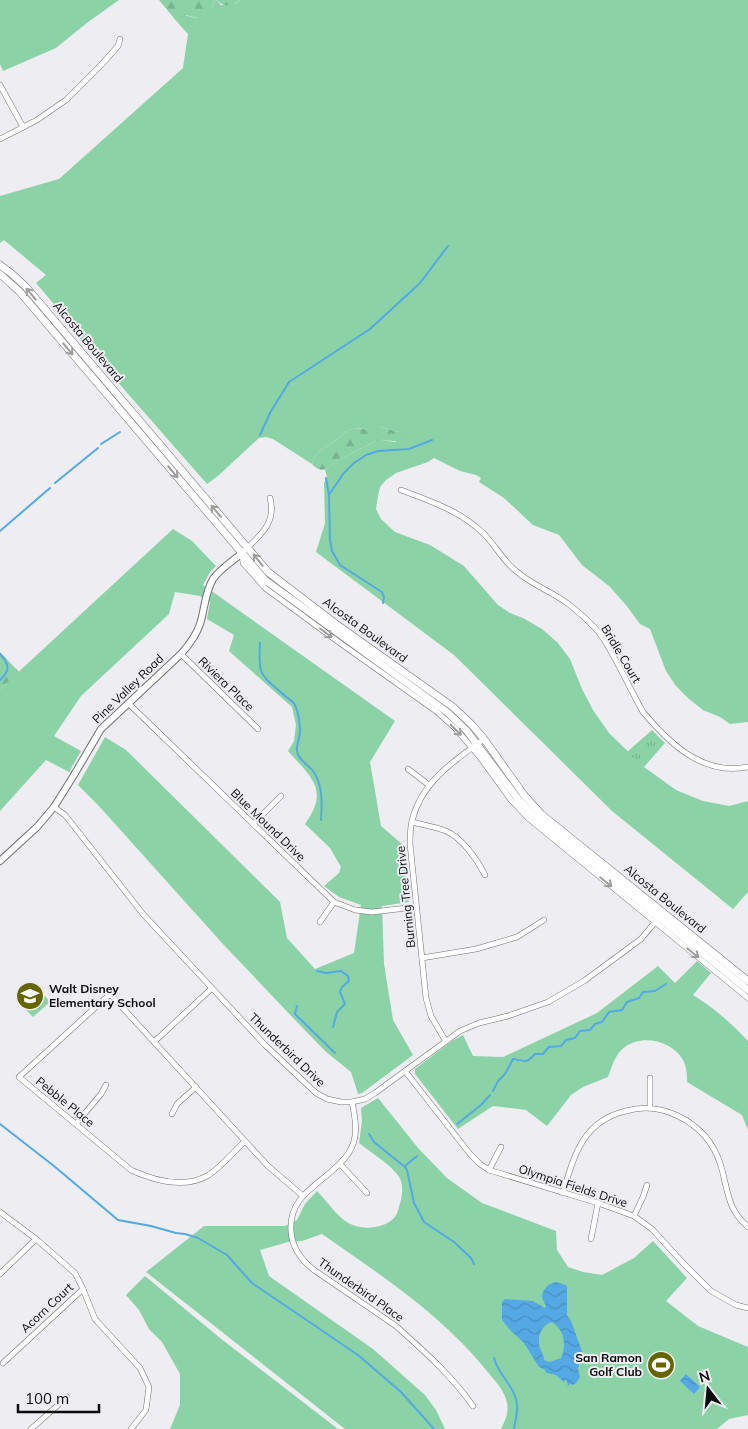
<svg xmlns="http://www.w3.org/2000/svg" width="748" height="1429" font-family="Mulish,sans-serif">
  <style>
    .grass { fill: #8bd3a7 }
    .forest { fill: url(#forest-firs) }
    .park { fill: url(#park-tufts) }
    .water { fill: url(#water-waves); fill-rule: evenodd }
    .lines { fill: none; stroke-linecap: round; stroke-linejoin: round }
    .stream { stroke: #54a8e3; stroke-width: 2 }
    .minor-casing { stroke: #717175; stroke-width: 6 }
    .tertiary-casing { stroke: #717175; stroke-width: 8 }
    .secondary-casing { stroke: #717175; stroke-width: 8 }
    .minor { stroke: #fff; stroke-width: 5 }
    .tertiary { stroke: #fff; stroke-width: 6 }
    .secondary { stroke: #fff; stroke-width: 7 }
    .oneway { stroke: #9d9d9e }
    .labels { text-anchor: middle; stroke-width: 4; stroke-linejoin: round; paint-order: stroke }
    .street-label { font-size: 12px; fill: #0b0b0d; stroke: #ededf2 }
    .poi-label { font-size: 12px; font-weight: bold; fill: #0b0b0d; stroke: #ededf2; text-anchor: start }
  </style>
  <defs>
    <pattern id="forest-firs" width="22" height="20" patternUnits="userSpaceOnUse" patternTransform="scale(1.25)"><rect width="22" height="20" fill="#8bd3a7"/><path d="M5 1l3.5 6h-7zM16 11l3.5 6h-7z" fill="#77b48f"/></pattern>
    <pattern id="park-tufts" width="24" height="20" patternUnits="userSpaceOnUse" patternTransform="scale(1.25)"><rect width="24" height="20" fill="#8bd3a7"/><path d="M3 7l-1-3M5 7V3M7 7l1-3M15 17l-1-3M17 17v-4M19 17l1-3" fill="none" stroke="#77b48f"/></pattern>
    <pattern id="water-waves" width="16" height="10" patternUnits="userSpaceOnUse" patternTransform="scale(1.25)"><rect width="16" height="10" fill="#54a8e3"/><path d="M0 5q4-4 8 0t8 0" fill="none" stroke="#488fc2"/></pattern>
  </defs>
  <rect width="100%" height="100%" fill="#ededf2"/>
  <!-- grass -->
  <g class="grass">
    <polygon points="0,0 119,0 88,22 56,48 3,71 0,64"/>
    <path d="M216 0 221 5 236 3 240 0H748V722L730 724 720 717 703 710 689 699 676 686 666 671 650 629 640 624 626 605 609 586 582 565 559 535 533 525 504 498 479 482 481 478 476 475 460 471 434 458 428 462 396 473 386 480 380 487 378 496 376 509 381 519 395 532 430 545 464 566 498 605 510 613 523 618 542 629 558 643 570 659 582 689 593 710 609 733 644 767 676 790 703 801 729 806 748 801V892L733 909 612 811 454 655 316 552 325 523 324 483 327 477 325 470 340 459 376 441 381 440 395 442 408 431C404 431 399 432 395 431 382 428 380 425 367 430 360 428 354 428 347 431 343 433 341 437 338 439 326 448 317 449 312 464L273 439 266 437 259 438 219 475 207 484 65 322 59 310 36 283 46 275 4 240 0 243V196L59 179 183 68 188 34 178 23 184 15 196 18 212 8 214 1Z"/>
    <path d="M173 529 192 541 216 566 210 572 203 585 395 721 370 762 381 826 402 844 409 902 382 906 384 964 393 1020 413 1055 362 1093 358 1094 351 1072 325 1051 296 1021 222 943 98 805 78 785 105 737 126 750 280 902 287 938 315 969 354 953 361 905 339 897 324 886 339 873 341 867 330 848 305 824C330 790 311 777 288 751L294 741 296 725 292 707 229 651 234 635 207 619 210 602 200 596 175 592 169 614 81 696 54 736 81 751 69 772 46 760 0 811V689Z"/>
    <path d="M697 961 711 973 693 995C714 1008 730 1022 748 1041V1130L742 1115 687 1082C687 1075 687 1067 683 1060 672 1041 643 1034 625 1047 615 1054 612 1066 608 1077L583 1087 571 1095 547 1126 526 1110 493 1106 458 1129 415 1074V1069L452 1041 463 1035 473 1056 503 1057 597 1013 658 966 675 983Z"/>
    <path d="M378 1098 419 1149 447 1178 482 1203 556 1231 557 1250 568 1267 583 1272 602 1275 634 1258 653 1241 687 1278 666 1301 698 1326 748 1347V1415L729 1419 717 1429H501C505 1421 509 1413 507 1403 505 1391 495 1381 487 1371 442 1315 381 1275 322 1234L302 1241 288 1242 260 1250 269 1276 373 1349 425 1395 436 1410 445 1429H345L146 1272 204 1226H285L297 1220 305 1204 317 1191C328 1202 339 1220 353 1225 366 1230 384 1228 394 1218 398 1214 399 1206 401 1200 402 1195 403 1187 401 1181 398 1169 369 1151 359 1143L362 1121 361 1108Z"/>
    <polygon points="145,1276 220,1338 338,1429 170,1429 180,1405 180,1374 162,1342 149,1329 139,1310 126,1295"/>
  </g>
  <!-- forest -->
  <g class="forest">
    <path d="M159 0H240C231 7 224 7 216 0L214 1 211 12 202 19 185 15 178 23Z"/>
    <path d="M374 426C381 427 388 429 395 431 401 432 406 429 412 433V437C398 445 390 439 376 441L340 459C330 465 324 477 312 464 317 449 326 448 338 439 341 437 343 433 347 431 354 428 360 428 367 430Z"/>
    <polygon points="0,652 19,672 0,689"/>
  </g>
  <!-- park -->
  <g class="park">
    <polygon points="652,730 665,743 644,767 627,752"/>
    <polygon points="29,991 43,994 50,1002 33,1017 17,1001"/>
  </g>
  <!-- water -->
  <g class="water">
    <path d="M556 1282 566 1285 567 1287V1315L571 1321 582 1351 578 1369 580 1377 577 1382 573 1385 570 1384 568 1386 566 1379 564 1382 556 1375 547 1373 544 1369 539 1367 524 1343 510 1330 502 1320V1302L505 1299 533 1301 545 1308 546 1306C540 1296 541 1294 548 1285ZM552 1322C564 1329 567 1346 561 1358L549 1362 544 1360C544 1354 539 1349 539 1343 538 1334 543 1324 552 1322Z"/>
    <polygon points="686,1374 700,1387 694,1394 680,1381"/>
  </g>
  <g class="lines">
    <!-- stream -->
    <g class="stream">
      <polyline points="260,435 270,413 289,382 370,329 420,283 448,246"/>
      <polyline points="101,444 120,432"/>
      <polyline points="326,478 329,495"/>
      <polyline points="55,483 98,448"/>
      <polyline points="0,531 50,488"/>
      <polyline points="383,603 384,597 382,592 340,565 332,551 330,540 329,495 343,474 354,463 366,455 378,451 409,449 432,440"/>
      <path d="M260 643C258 676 260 674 284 695 287 698 293 701 295 705 298 712 300 724 300 732 300 738 296 744 297 751 298 760 308 764 313 771 323 785 322 804 321 820"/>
      <path d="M0 654C9 664 11 670 0 680"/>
      <polyline points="317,971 326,973 341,971 348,976 349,981 342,987 340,992 345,1004 337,1012 333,1027"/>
      <polyline points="297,1006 295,1014 335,1053"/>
      <path d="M493 1091 498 1081 505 1074 513 1059C525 1061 526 1064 535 1054H543L549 1047 561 1046 566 1040 575 1038 580 1031 590 1030 595 1024 602 1022 609 1012 622 1010 627 1002 639 998 643 992 655 991 666 984"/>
      <polyline points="0,1124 54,1166 118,1220 151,1226 176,1233 185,1234 198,1238 227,1255 252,1283 358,1355 401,1392 434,1429"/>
      <polyline points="457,1124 481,1105 490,1095"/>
      <polyline points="369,1134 374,1142 405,1167 407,1170 414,1203 424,1222 454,1242 471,1258 474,1264"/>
      <polyline points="405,1166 417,1156"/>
      <path d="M494 1358C498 1375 516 1387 517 1405 518 1413 515 1421 514 1429"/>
    </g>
    <!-- minor casing -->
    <g class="minor-casing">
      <g id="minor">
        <polyline points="0,85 23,127"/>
        <polyline points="0,139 37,120 66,100 103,63 118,46 120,39"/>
        <path d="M401 490C430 501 461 511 484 534 496 546 503 561 516 571 533 586 554 592 571 606 582 615 595 626 603 638 618 662 629 687 643 712 670 744 703 776 748 767"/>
        <path d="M270 498C277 524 259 536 242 553L243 563 265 588 340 643 436 711 455 728 479 756 511 800 528 818 748 998"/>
        <polyline points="181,654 258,729"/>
        <polyline points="128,703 334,902 355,910 372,912 416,907"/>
        <polyline points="408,769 429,785"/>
        <polyline points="54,807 65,815 143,914 265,1045 316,1093 327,1099 341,1102 352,1102 365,1099 375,1093 460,1031 479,1023 508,1016 548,1002 584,981 641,939 661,915"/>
        <path d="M412 822C423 825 436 827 446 831 462 838 477 859 485 875"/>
        <polyline points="253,824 281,796"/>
        <polyline points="320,922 334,902"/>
        <polyline points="422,958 476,949 517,937 544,920"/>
        <path d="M445 1040 431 1016 426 998 410 844C410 837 410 829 412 821 421 782 454 761 484 739"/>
        <polyline points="154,1042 211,989"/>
        <polyline points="405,1071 470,1154 480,1164 489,1170 598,1203 634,1216 652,1229 684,1264 711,1291 736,1305 748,1308"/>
        <polyline points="650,1078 650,1108"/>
        <path d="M352 1102C356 1121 359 1138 348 1154 329 1182 288 1191 291 1231 292 1248 301 1260 314 1270L396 1326C424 1351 452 1376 473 1406"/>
        <polyline points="172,1114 177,1104 196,1087"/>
        <polyline points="76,1124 101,1094 106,1085"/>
        <path d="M245 1141 110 994 19 1077 131 1170C155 1181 183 1189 207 1176 217 1171 236 1150 245 1141L268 1166 303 1196"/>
        <polyline points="340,1164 367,1193"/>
        <polyline points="489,1170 501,1147"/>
        <path d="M563 1193C574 1155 583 1121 626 1111 643 1106 662 1108 678 1116 699 1126 714 1143 721 1166 728 1190 727 1209 748 1227"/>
        <polyline points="0,1212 36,1239 75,1273 83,1289 95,1319 140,1368 149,1387 146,1410 131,1429"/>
        <polyline points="634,1216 643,1197 647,1185"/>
        <polyline points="591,1239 598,1203"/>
        <polyline points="0,1274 36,1239"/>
        <polyline points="3,1363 83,1289"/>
        <polyline points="31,1429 67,1397"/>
      </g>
    </g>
    <!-- tertiary casing -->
    <g class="tertiary-casing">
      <path id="tertiary" d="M0 861 37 827 54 807 74 775 101 729 181 654C189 645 196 636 200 624 205 609 204 595 213 579 220 569 233 561 242 553"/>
    </g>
    <!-- secondary casing -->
    <g class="secondary-casing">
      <g id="secondary">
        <polyline points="0,265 12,274 26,287 268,572 336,624 453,707 472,725 484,739 524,795 541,814 748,981"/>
        <polyline points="0,274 19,291 265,580 447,712 467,731 518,799 533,815 748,990"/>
      </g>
    </g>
    <!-- minor -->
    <use href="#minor" class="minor"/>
    <!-- tertiary -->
    <use href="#tertiary" class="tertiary"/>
    <!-- secondary -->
    <use href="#secondary" class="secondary"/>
  </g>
  <!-- one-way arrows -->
  <defs><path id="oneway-shaft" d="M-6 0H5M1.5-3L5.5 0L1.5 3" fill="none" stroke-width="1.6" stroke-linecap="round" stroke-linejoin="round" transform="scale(1.25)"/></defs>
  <g class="oneway">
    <use href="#oneway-shaft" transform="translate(31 294) rotate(-130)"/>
    <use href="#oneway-shaft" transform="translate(68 349) rotate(50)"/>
    <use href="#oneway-shaft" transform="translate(173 472) rotate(50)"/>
    <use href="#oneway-shaft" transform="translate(216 511) rotate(-130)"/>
    <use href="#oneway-shaft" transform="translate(258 560) rotate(-129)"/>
    <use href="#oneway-shaft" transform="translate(326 633) rotate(37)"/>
    <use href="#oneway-shaft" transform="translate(456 730) rotate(45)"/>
    <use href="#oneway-shaft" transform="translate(606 882) rotate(39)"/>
    <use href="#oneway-shaft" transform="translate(693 953) rotate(39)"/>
  </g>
  <!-- icons -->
  <defs>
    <g id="school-disc" transform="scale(1.4375)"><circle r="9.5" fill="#656600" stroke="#ededf2"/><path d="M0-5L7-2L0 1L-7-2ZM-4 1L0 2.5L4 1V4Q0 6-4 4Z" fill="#fff"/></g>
    <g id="stadium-disc" transform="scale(1.4375)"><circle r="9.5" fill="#656600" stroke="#ededf2"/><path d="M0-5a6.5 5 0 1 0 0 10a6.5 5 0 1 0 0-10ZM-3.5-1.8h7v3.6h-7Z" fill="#fff"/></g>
  </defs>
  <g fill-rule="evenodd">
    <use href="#school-disc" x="30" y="996"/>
    <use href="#stadium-disc" x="661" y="1365"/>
  </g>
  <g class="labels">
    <!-- street labels -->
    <g class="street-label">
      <text transform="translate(88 342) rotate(50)" y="4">Alcosta Boulevard</text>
      <text transform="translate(365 630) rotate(36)" y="4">Alcosta Boulevard</text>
      <text transform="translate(621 654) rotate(59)" y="4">Bridle Court</text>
      <text transform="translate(226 684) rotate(44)" y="4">Riviera Place</text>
      <text transform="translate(128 689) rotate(-44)" y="4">Pine Valley Road</text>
      <text transform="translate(268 825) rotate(44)" y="4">Blue Mound Drive</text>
      <text transform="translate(406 897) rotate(-96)" y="4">Burning Tree Drive</text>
      <text transform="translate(665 899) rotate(39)" y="4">Alcosta Boulevard</text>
      <text transform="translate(287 1050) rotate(44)" y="4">Thunderbird Drive</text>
      <text transform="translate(65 1102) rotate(39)" y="4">Pebble Place</text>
      <text transform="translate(573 1186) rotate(18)" y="4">Olympia Fields Drive</text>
      <text transform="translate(361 1290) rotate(35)" y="4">Thunderbird Place</text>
      <text transform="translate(47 1308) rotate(-43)" y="4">Acorn Court</text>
    </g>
    <!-- poi labels -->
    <g class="poi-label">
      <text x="49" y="993">Walt Disney<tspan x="49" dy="14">Elementary School</tspan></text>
      <text x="642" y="1362" text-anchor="end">San Ramon<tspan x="642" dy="14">Golf Club</tspan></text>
    </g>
  </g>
  <!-- north arrow -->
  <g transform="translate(708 1389) rotate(344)" stroke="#ededf2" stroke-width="4" paint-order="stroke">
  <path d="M0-4L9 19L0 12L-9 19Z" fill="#0b0b0d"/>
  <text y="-8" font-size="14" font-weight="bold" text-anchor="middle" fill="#0b0b0d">N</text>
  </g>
  <!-- scale -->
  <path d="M18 1404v8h81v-8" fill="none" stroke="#0b0b0d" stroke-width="2.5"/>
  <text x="25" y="1404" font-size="15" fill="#0b0b0d" stroke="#ededf2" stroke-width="4" paint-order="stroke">100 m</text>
</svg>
